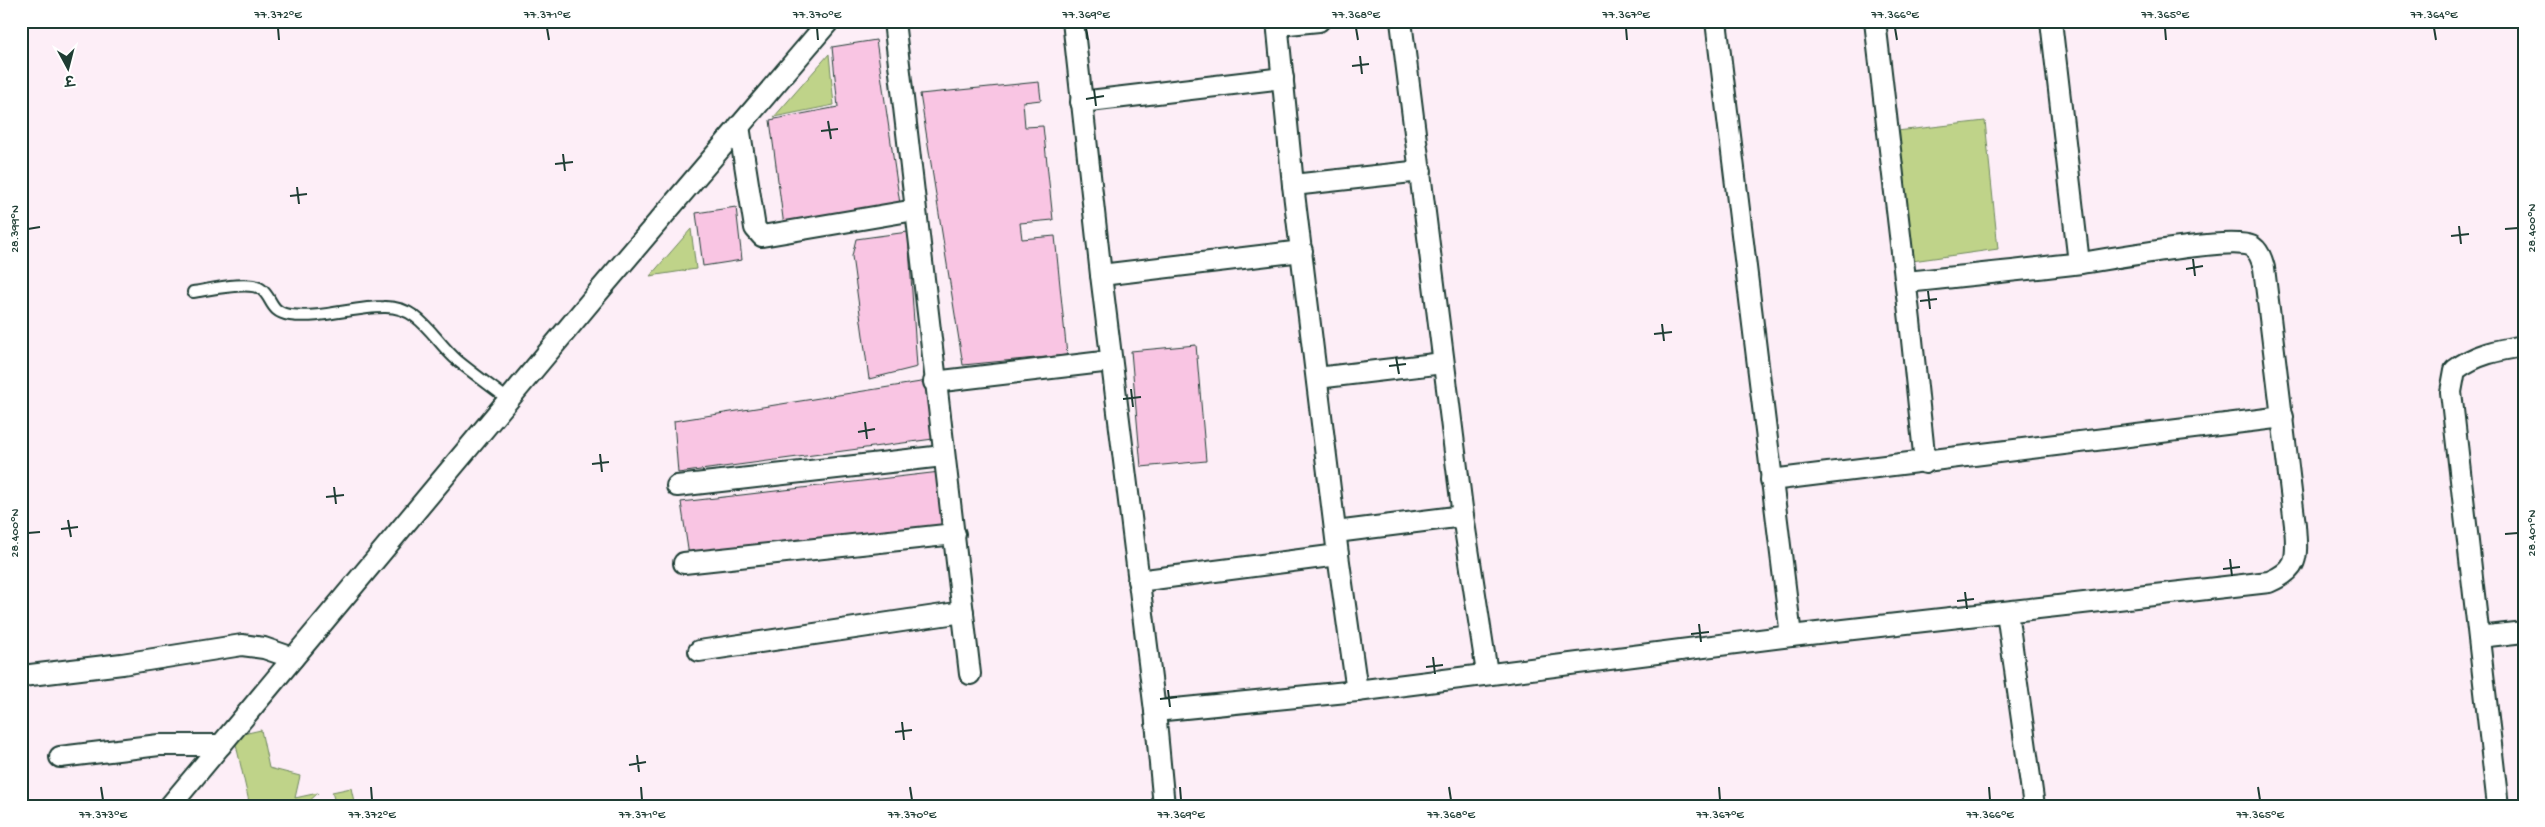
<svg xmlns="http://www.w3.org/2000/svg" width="2545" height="827" font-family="'Gochi Hand','Playpen Sans Deva',sans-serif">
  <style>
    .green { fill: #bfd389; stroke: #6f885e }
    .building { fill: #f9c5e3; stroke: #1f3d34 }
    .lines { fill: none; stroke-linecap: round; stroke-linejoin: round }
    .lane-casing { stroke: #1f3d34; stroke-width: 14 }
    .street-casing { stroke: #1f3d34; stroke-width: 24 }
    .lane { stroke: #fff; stroke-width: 10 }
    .street { stroke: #fff; stroke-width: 20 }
    .ticks { fill: none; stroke: #1f3d34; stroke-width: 2 }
    .neatline { fill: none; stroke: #1f3d34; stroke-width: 2 }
    .ticks-label { font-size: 12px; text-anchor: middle; fill: #1f3d34 }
  </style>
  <rect width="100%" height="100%" fill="#fdeef7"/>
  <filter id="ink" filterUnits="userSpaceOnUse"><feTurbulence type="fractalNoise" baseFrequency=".02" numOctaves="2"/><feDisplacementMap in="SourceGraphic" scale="10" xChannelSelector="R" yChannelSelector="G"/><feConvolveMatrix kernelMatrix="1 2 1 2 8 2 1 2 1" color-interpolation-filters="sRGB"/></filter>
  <g filter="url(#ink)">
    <!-- green -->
    <g class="green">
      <polygon points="829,54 834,105 774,117"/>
      <polygon points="1985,121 1998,249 1905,262 1888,132"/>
      <polygon points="691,229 696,269 650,276"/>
      <polygon points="261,730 269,768 300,776 295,798 318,793 304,806 250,806 234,736"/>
      <polygon points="351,788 355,806 336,806 332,792"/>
    </g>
    <!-- building -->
    <g class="building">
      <polygon points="876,40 900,204 784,226 770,120 838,107 832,47"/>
      <polygon points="1039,82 1041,100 1023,102 1025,127 1043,126 1053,220 1020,223 1022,239 1055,236 1067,355 963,365 920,94"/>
      <polygon points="736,207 742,260 703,266 696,213"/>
      <polygon points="908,232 917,367 869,379 852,256 856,239"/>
      <polygon points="1196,345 1206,461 1141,467 1131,351"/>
      <polygon points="927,381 933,439 678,473 674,421"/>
      <polygon points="940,472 948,528 689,556 681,502"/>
    </g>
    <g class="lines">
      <!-- lane casing -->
      <g class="lane-casing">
        <path id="lane" d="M193 292C208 290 249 280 261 289 273 298 269 312 290 315 321 319 353 307 384 307 421 306 433 340 458 361 474 374 492 387 509 400"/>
      </g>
      <!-- street casing -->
      <g class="street-casing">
        <g id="street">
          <polyline points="894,21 970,674"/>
          <polyline points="1073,21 1101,275 1155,711 1164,806"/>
          <polyline points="1277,21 1293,185 1338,555 1357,691"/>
          <polyline points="1401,21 1463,516 1487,673"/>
          <polyline points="1716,21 1791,636"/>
          <polyline points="1875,21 1910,321 1925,463"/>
          <polyline points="2051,21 2079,263"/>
          <polyline points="1278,25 1319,21"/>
          <polyline points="1081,102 1283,78"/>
          <polyline points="739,126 755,228 762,236 915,210"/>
          <polyline points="1293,185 1421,171"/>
          <polyline points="1101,275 1302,251"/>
          <polyline points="1317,378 1443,363"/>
          <polyline points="934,382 1111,361"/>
          <polyline points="1771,480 2283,417"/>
          <polyline points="677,486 943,456"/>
          <polyline points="1336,532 1463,516"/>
          <polyline points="684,563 955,534"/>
          <polyline points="1138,581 1338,555"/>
          <polyline points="2007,612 2034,806"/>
          <polyline points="2479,637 2524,632"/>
          <polyline points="699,651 963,612"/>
          <polyline points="22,676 122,664 242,645 264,648 293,658"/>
          <path d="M1155 711 1357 691 1791 636 2269 582C2300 569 2297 556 2295 525L2264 268C2262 260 2259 250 2251 246 2231 236 2110 259 2081 263 2022 270 1964 276 1906 282"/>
          <polyline points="60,757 159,745 221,745"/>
          <polyline points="170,806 600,290 829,21"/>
          <path d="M2498 806 2451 392 2455 370C2476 354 2498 350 2524 346"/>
        </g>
      </g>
      <!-- lane -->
      <use href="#lane" class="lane"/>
      <!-- street -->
      <use href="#street" class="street"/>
    </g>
  </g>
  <!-- ticks -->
  <path class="ticks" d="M278 28 279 40M547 28 549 40M817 28 818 40M1086 28 1088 40M1356 28 1358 40M1626 28 1627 40M1895 28 1897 40M2165 28 2166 40M2434 28 2436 40M1360 56 1362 74M1352 66 1369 64M1094 89 1096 106M1086 99 1104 96M828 121 831 139M821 131 838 129M563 154 565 171M555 164 573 162M297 187 299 204M290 196 307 194M2459 226 2461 244M28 229 40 227M2505 229 2518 228M2451 236 2469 234M2193 259 2195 276M2186 269 2203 266M1928 291 1930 309M1920 301 1937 299M1662 324 1664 341M1654 334 1672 332M1396 357 1399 374M1389 366 1406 364M1131 389 1133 407M1123 399 1141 397M865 422 867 439M858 432 875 429M600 454 602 472M592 464 609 462M334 487 336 504M326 497 344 495M68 520 71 537M61 529 78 527M28 533 40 532M2505 534 2518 533M2230 559 2232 576M2223 569 2240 567M1965 592 1967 609M1957 601 1974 599M1699 624 1701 642M1691 634 1709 632M1433 657 1435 674M1426 667 1443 665M1168 690 1170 707M1160 699 1177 697M902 722 904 740M895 732 912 730M637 755 639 772M629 765 646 762M101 787 103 800M371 787 372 800M641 787 642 800M910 787 912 800M1180 787 1181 800M1449 787 1451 800M1719 787 1720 800M1989 787 1990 800M2258 787 2260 800"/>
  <!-- margin -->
  <rect width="2545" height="827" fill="none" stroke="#fff" stroke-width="55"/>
  <!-- north arrow -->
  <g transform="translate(68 68) rotate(173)" stroke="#ffffff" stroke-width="4" paint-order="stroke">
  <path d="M0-4L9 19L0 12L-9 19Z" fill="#1f3d34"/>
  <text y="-8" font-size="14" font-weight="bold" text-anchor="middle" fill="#1f3d34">उ</text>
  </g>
  <rect x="28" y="28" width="2490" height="772" class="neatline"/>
  <g class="ticks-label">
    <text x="278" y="18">77.372°E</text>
    <text x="547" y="18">77.371°E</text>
    <text x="817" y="18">77.370°E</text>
    <text x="1086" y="18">77.369°E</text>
    <text x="1356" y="18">77.368°E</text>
    <text x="1626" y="18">77.367°E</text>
    <text x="1895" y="18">77.366°E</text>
    <text x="2165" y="18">77.365°E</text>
    <text x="2434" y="18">77.364°E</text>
    <text transform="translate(2531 228) rotate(-90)" y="4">28.400°N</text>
    <text transform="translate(14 229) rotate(-90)" y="4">28.399°N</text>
    <text transform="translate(2531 533) rotate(-90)" y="4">28.401°N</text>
    <text transform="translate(14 533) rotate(-90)" y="4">28.400°N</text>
    <text x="103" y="818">77.373°E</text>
    <text x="372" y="818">77.372°E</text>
    <text x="642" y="818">77.371°E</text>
    <text x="912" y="818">77.370°E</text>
    <text x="1181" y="818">77.369°E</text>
    <text x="1451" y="818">77.368°E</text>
    <text x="1720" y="818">77.367°E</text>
    <text x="1990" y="818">77.366°E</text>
    <text x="2260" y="818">77.365°E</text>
  </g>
</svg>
